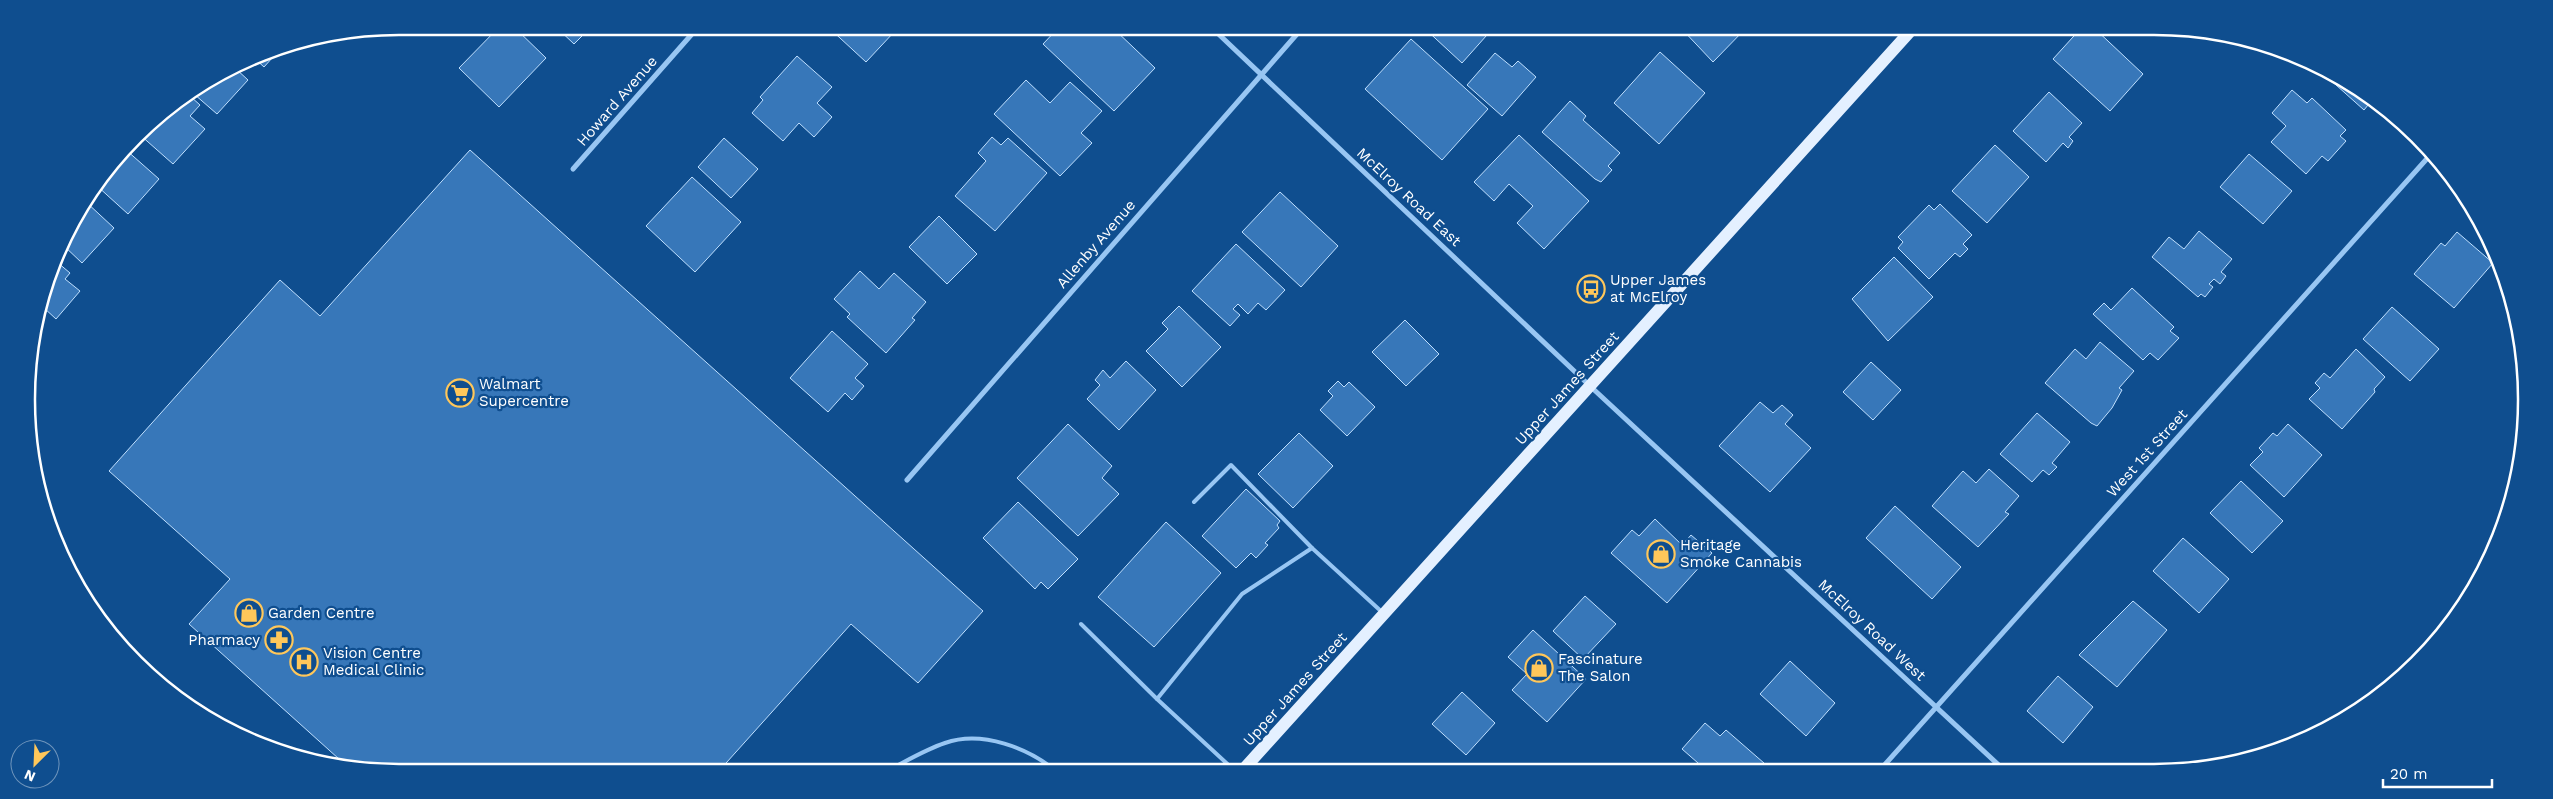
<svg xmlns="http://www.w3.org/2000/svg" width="2553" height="799" font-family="'Work Sans',sans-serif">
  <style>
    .building { fill: #3777b9; stroke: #bfdffe }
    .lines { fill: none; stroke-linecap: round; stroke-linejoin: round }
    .service { stroke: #98c6f3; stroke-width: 4 }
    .minor { stroke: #98c6f3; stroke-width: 5 }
    .primary { stroke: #e4f0ff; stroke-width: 12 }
    .labels { text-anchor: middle; stroke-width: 4.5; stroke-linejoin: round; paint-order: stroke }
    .street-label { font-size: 15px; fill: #fff; stroke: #0f4e8f }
    .poi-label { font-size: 15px; fill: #fff; stroke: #0f4e8f; text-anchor: start }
    .rim { fill: none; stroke: #fff; stroke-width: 2.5 }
  </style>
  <rect width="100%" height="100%" fill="#0f4e8f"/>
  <!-- building -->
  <g class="building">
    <polygon points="500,26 513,26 546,58 499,107 459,68"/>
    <polygon points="555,26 592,26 574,44"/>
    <polygon points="827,26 890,26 895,31 866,62"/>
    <polygon points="1060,26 1096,26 1106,36 1113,28 1155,68 1114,111 1043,44"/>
    <polygon points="1422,26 1495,26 1462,63"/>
    <polygon points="1679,26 1748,26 1713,62"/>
    <polygon points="2083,26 2092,26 2143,74 2110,111 2053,59"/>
    <polygon points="2164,27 2180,29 2173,36"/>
    <polygon points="1411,39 1488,109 1442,160 1365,89"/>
    <polygon points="282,47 264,67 253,57 257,55"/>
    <polygon points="1660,52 1705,93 1659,144 1614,103"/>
    <polygon points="1495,53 1512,67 1518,61 1536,77 1502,116 1467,85"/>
    <polygon points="797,56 832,87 817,103 832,117 814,137 799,123 783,141 752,113 763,100 760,97"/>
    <polygon points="2318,66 2361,89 2373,99 2364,110 2317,68"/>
    <polygon points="235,68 248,80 217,114 194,94"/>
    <polygon points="1026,80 1050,103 1070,82 1102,111 1081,133 1092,143 1060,176 994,114"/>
    <polygon points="2292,90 2307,103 2312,98 2346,130 2340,136 2346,141 2328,161 2322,156 2306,174 2271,142 2286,126 2272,113"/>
    <polygon points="2049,92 2082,123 2069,137 2073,141 2068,148 2063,143 2046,162 2013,131"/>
    <polygon points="190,96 200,105 190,116 205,129 173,164 139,134 153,119"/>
    <polygon points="1570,101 1586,116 1583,120 1620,153 1608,166 1612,170 1601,182 1595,179 1542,132"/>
    <polygon points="1519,135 1589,201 1544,249 1517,223 1533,206 1509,184 1494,201 1474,182"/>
    <polygon points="992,137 1001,145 1008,138 1047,173 995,231 955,196 986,161 978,153"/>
    <polygon points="724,138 758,169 731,198 698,167"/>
    <polygon points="1995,145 2029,177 1987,223 1952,191"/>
    <polygon points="125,149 159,179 128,214 96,185 103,173"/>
    <polygon points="470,150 983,611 918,683 851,624 718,772 400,773 349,768 189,624 230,579 109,471 280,280 320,316"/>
    <polygon points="2249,154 2292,191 2263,224 2220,187"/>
    <polygon points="692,177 741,222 695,272 646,226"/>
    <polygon points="1280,192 1338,246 1301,287 1242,232"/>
    <polygon points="85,201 114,228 82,263 62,244 65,234"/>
    <polygon points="1940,204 1972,235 1963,244 1968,249 1960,257 1955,253 1929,279 1898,248 1903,242 1898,237 1929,205 1934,210"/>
    <polygon points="939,216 977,254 947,284 909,247"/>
    <polygon points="2199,231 2232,259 2221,272 2226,276 2220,284 2214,279 2209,284 2213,287 2205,297 2201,294 2198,297 2152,257 2169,237 2184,249"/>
    <polygon points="2457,232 2493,263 2454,308 2414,274 2441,243 2445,246"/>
    <polygon points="1236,244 1285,290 1266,310 1258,303 1248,314 1238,304 1233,309 1240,315 1230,326 1192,291"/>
    <polygon points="1894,257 1933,297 1888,341 1852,299"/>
    <polygon points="57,262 70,273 65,279 80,291 56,319 43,307"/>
    <polygon points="860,271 879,289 894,273 926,302 912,318 915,320 886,353 847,317 850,314 834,299"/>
    <polygon points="2132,288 2174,327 2170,331 2179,338 2158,360 2150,353 2143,360 2093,314 2104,303 2111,310"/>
    <polygon points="1179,306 1221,347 1182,387 1146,351 1168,329 1162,323"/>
    <polygon points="2392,307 2439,349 2410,381 2363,339"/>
    <polygon points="1405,320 1439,354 1406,386 1372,352"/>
    <polygon points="832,331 868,364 855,378 864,386 852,400 845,393 828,412 790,378"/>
    <polygon points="2100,342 2134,371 2119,388 2122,390 2112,408 2097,426 2091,423 2045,383 2075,349 2086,359"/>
    <polygon points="2356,349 2385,377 2374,389 2375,392 2342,429 2309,399 2320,388 2315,383 2324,373 2330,378"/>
    <polygon points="1126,361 1156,390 1119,430 1087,399 1100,385 1095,380 1103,370 1110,378"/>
    <polygon points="1871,362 1901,390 1873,420 1843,392"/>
    <polygon points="1338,381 1344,387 1349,382 1375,407 1347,436 1320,410 1333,396 1328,391"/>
    <polygon points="1760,402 1773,413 1782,405 1793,415 1785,424 1811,448 1770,492 1719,446"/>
    <polygon points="2037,413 2070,442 2052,463 2057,467 2049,475 2043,470 2032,482 2000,454"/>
    <polygon points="1068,424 1112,466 1102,478 1119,494 1078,536 1017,478"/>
    <polygon points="2288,424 2322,455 2284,497 2250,465 2263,452 2259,448 2273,433 2277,436"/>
    <polygon points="1299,433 1333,466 1293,508 1258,474"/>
    <polygon points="1989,469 2019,496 2005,512 2009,514 1978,547 1932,506 1963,471 1976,483"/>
    <polygon points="2241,481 2283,521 2252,553 2210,513"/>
    <polygon points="1246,489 1280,521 1277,525 1279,528 1265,543 1268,545 1256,558 1251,553 1236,568 1202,536"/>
    <polygon points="1018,502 1078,559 1048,589 1041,582 1035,589 983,538"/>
    <polygon points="1895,506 1961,567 1932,599 1866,538"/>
    <polygon points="1655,519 1682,545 1691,535 1712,553 1667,603 1611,553 1632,530 1639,536"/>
    <polygon points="1166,522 1221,573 1154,647 1098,597"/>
    <polygon points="2183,538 2229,579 2199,613 2153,571"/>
    <polygon points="1585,596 1616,624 1583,659 1553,631"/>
    <polygon points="2133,601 2167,630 2117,687 2079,655"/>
    <polygon points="1533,630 1586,679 1547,722 1512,690 1527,674 1508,657"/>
    <polygon points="1790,661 1835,703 1806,736 1760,694"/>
    <polygon points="2058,676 2093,707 2063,743 2027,711"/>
    <polygon points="1462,692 1495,723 1466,755 1432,724"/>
    <polygon points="1705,723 1720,736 1726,730 1772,770 1706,770 1682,749"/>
  </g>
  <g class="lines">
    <!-- service -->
    <g class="service">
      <polyline points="1194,502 1231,465 1312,548"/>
      <polyline points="1081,624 1157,699 1235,771"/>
      <polyline points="1157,699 1242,594 1312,548 1383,613"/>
      <path d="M885 772C905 762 924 750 945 743 982 730 1029 748 1057 772"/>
    </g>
    <!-- minor -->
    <g class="minor">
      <polyline points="1210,26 1590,386 2004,770"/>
      <polyline points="573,169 699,26"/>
      <polyline points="907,480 1304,26"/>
      <polyline points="1880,770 2432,153"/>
    </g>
    <!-- primary -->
    <polyline class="primary" points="1242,771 1915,26"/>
  </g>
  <!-- icons -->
  <defs>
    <g id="bus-ring" transform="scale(1.4375)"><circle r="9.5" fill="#0f4e8f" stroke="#ffc75a" stroke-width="1.5"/><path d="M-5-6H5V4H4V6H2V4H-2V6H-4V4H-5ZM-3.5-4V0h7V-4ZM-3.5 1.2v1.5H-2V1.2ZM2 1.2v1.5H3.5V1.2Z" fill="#ffc75a"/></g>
    <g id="supermarket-ring" transform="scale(1.4375)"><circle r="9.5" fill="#0f4e8f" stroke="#ffc75a" stroke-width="1.5"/><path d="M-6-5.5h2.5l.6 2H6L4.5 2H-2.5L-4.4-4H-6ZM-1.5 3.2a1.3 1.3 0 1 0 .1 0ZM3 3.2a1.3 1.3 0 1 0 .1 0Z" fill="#ffc75a"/></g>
    <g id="shop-ring" transform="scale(1.4375)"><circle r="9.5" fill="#0f4e8f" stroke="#ffc75a" stroke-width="1.5"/><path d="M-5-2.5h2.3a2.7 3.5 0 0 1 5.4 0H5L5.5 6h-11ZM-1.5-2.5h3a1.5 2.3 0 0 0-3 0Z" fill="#ffc75a"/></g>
    <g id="pharmacy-ring" transform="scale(1.4375)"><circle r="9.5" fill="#0f4e8f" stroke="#ffc75a" stroke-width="1.5"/><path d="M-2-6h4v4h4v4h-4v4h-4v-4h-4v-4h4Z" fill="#ffc75a"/></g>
    <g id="hospital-ring" transform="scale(1.4375)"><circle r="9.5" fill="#0f4e8f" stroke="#ffc75a" stroke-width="1.5"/><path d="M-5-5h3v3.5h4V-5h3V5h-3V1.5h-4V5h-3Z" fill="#ffc75a"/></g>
  </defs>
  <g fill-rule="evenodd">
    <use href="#bus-ring" x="1591" y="289"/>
    <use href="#supermarket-ring" x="460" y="393"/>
    <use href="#shop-ring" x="1661" y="554"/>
    <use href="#shop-ring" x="249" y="613"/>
    <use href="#pharmacy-ring" x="279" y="640"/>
    <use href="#hospital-ring" x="304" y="662"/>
    <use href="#shop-ring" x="1539" y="668"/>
  </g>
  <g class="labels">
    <!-- street labels -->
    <g class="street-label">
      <text transform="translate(617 101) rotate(-49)" y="5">Howard Avenue</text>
      <text transform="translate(1409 197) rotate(43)" y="5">McElroy Road East</text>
      <text transform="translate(1096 244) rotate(-49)" y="5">Allenby Avenue</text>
      <text transform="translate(1567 388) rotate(-48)" y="5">Upper James Street</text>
      <text transform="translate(2147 453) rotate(-48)" y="5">West 1st Street</text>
      <text transform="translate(1872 630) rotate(43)" y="5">McElroy Road West</text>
      <text transform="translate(1295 689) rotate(-48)" y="5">Upper James Street</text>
    </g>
    <!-- poi labels -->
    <g class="poi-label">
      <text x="1610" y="285">Upper James<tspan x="1610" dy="17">at McElroy</tspan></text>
      <text x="479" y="389">Walmart<tspan x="479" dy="17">Supercentre</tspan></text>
      <text x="1680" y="550">Heritage<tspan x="1680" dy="17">Smoke Cannabis</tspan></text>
      <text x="268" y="618">Garden Centre</text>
      <text x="260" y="645" text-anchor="end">Pharmacy</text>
      <text x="323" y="658">Vision Centre<tspan x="323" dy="17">Medical Clinic</tspan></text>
      <text x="1558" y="664">Fascinature<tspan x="1558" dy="17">The Salon</tspan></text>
    </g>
  </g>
  <!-- crop -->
  <path d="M0 0H2553V799H0ZM399 35H2154A364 364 0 0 1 2518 399V400A364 364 0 0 1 2154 764H399A364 364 0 0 1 35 400V399A364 364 0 0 1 399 35Z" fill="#0f4e8f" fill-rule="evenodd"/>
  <path class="rim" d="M399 35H2154A364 364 0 0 1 2518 399V400A364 364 0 0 1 2154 764H399A364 364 0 0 1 35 400V399A364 364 0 0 1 399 35Z"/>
  <!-- north arrow -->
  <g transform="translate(35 764) rotate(204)"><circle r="24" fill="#0f4e8f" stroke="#6f95bc"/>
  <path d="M0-4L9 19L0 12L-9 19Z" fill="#ffc75a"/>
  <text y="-8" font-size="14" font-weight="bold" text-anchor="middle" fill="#ffffff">N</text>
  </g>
  <!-- scale -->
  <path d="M2383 779v8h109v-8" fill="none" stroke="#ffffff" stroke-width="2.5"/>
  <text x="2390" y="779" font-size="15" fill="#ffffff" stroke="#0f4e8f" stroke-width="4" paint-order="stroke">20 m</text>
</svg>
